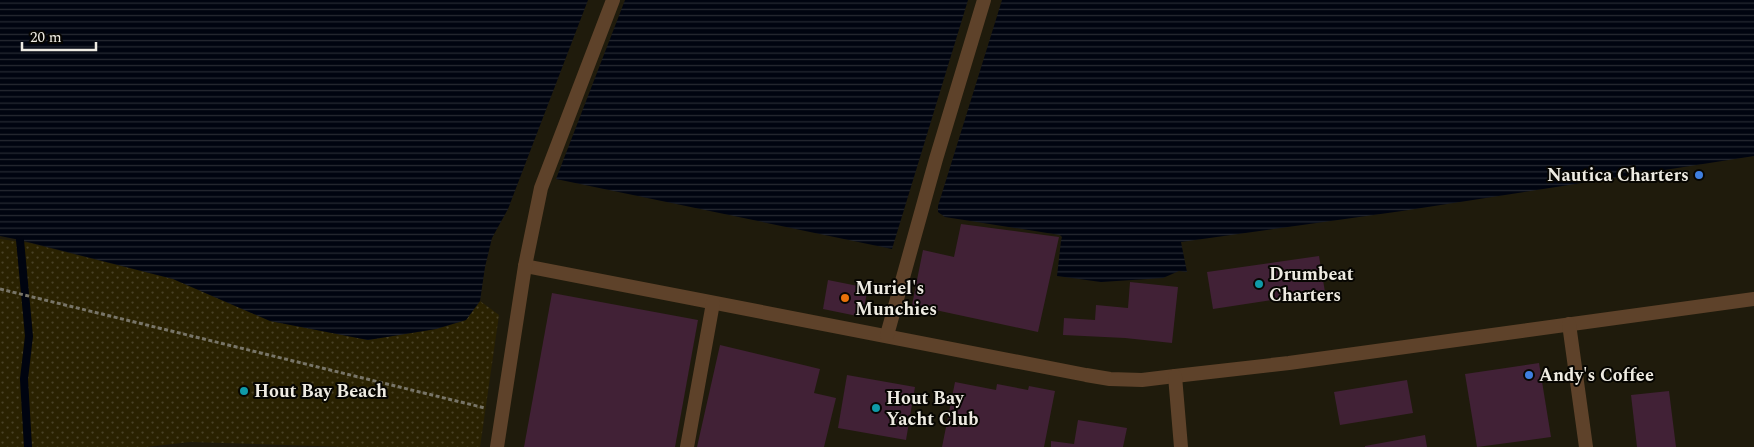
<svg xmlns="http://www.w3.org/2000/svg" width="1754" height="447" font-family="Spectral,serif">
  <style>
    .sand { fill: url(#sand-dots) }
    .water { fill: url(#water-rules) }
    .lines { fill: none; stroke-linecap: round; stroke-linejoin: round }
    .stream { stroke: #000410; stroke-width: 8 }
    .building { fill: #412136 }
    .path { stroke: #787568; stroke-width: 3; stroke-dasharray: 4 2.5; stroke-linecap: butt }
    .service { stroke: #5e422a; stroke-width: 14 }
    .shop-dot { fill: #3f7fe0; stroke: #070602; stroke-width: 2 }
    .culture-dot { fill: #0f9aa8; stroke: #070602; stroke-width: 2 }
    .food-dot { fill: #e8710a; stroke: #070602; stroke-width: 2 }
    .labels { text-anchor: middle; stroke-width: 4; stroke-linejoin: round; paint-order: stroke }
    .poi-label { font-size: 18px; font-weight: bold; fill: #eeebe2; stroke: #070602; text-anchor: start }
  </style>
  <defs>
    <pattern id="sand-dots" width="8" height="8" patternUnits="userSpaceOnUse" patternTransform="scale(1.25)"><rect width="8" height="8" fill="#2a2201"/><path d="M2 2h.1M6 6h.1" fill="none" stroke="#494226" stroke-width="1.8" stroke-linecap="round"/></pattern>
    <pattern id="water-rules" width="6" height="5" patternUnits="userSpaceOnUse" patternTransform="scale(1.25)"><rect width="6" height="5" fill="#000410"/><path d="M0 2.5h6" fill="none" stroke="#262932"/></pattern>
  </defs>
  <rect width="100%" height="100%" fill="#1f1b0c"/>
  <!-- sand -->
  <polygon class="sand" points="0,239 29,243 173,279 270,321 368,340 436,329 466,320 480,301 499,315 480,447 347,447 190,442 146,447 0,447"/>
  <!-- water -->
  <g class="water">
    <polygon points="0,0 588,0 508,209 492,238 485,267 480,301 466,320 436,329 368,340 270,321 173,279 20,240 0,236"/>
    <polygon points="625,0 968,0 892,249 556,179"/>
    <polygon points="1002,0 1754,0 1754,156 1402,211 1181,242 1187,272 1179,271 1163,278 1101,282 1057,276 1061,241 1062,237 1060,235 945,217 938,212 938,206"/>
  </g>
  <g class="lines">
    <!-- stream -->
    <polyline class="stream" points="20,240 29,336 24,379 28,447"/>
  </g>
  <!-- building -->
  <g class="building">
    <polygon points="961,224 1059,237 1038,332 912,305 923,250 954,257"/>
    <polygon points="1319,256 1325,292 1213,309 1207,272"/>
    <polygon points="828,280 868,288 862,317 823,309"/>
    <polygon points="1130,282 1178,287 1172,343 1125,338 1063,335 1064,318 1095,320 1096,305 1128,308"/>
    <polygon points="552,293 698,320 675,447 524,447"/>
    <polygon points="720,345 820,369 814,393 836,398 824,447 697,447"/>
    <polygon points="1539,363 1551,437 1477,447 1465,374"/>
    <polygon points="847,375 915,387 906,440 838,428"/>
    <polygon points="1407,380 1413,413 1340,425 1334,392"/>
    <polygon points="955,382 996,390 997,384 1028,390 1029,386 1055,391 1044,447 942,447"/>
    <polygon points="1669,391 1676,447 1637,447 1631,395"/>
    <polygon points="1078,420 1127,428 1123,447 1051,447 1051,441 1074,444"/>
    <polygon points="1425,435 1427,447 1365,447 1365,446"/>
  </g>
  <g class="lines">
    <!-- path -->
    <polyline class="path" points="0,289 485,408"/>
    <!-- service -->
    <g class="service">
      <polyline points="525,266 1086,375 1110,379 1142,380 1175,376 1289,363 1754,299"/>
      <polyline points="1569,324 1586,447"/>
      <polyline points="887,335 936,159 984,0"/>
      <polyline points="1175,376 1181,447"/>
      <polyline points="497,447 525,266 541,188 613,0"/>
      <polyline points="687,447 713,303"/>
    </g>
  </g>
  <!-- markers -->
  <g class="shop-dot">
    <circle cx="1699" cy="175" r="5"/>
    <circle cx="1529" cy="375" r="5"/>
  </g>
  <g class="culture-dot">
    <circle cx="1259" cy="284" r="5"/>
    <circle cx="244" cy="391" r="5"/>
    <circle cx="876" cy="408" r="5"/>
  </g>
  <circle class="food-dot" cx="845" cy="298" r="5"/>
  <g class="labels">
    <!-- poi labels -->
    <g class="poi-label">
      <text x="1689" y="181" text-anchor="end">Nautica Charters</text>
      <text x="1269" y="280">Drumbeat<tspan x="1269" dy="21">Charters</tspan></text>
      <text x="855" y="294">Muriel's<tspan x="855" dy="21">Munchies</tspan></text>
      <text x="1539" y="381">Andy's Coffee</text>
      <text x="254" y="397">Hout Bay Beach</text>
      <text x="886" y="404">Hout Bay<tspan x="886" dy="21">Yacht Club</tspan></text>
    </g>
  </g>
  <!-- scale -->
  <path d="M22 42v8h74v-8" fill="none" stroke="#eeebe2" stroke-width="2.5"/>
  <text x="30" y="42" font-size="15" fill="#eeebe2" stroke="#070602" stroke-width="4" paint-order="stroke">20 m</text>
</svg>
